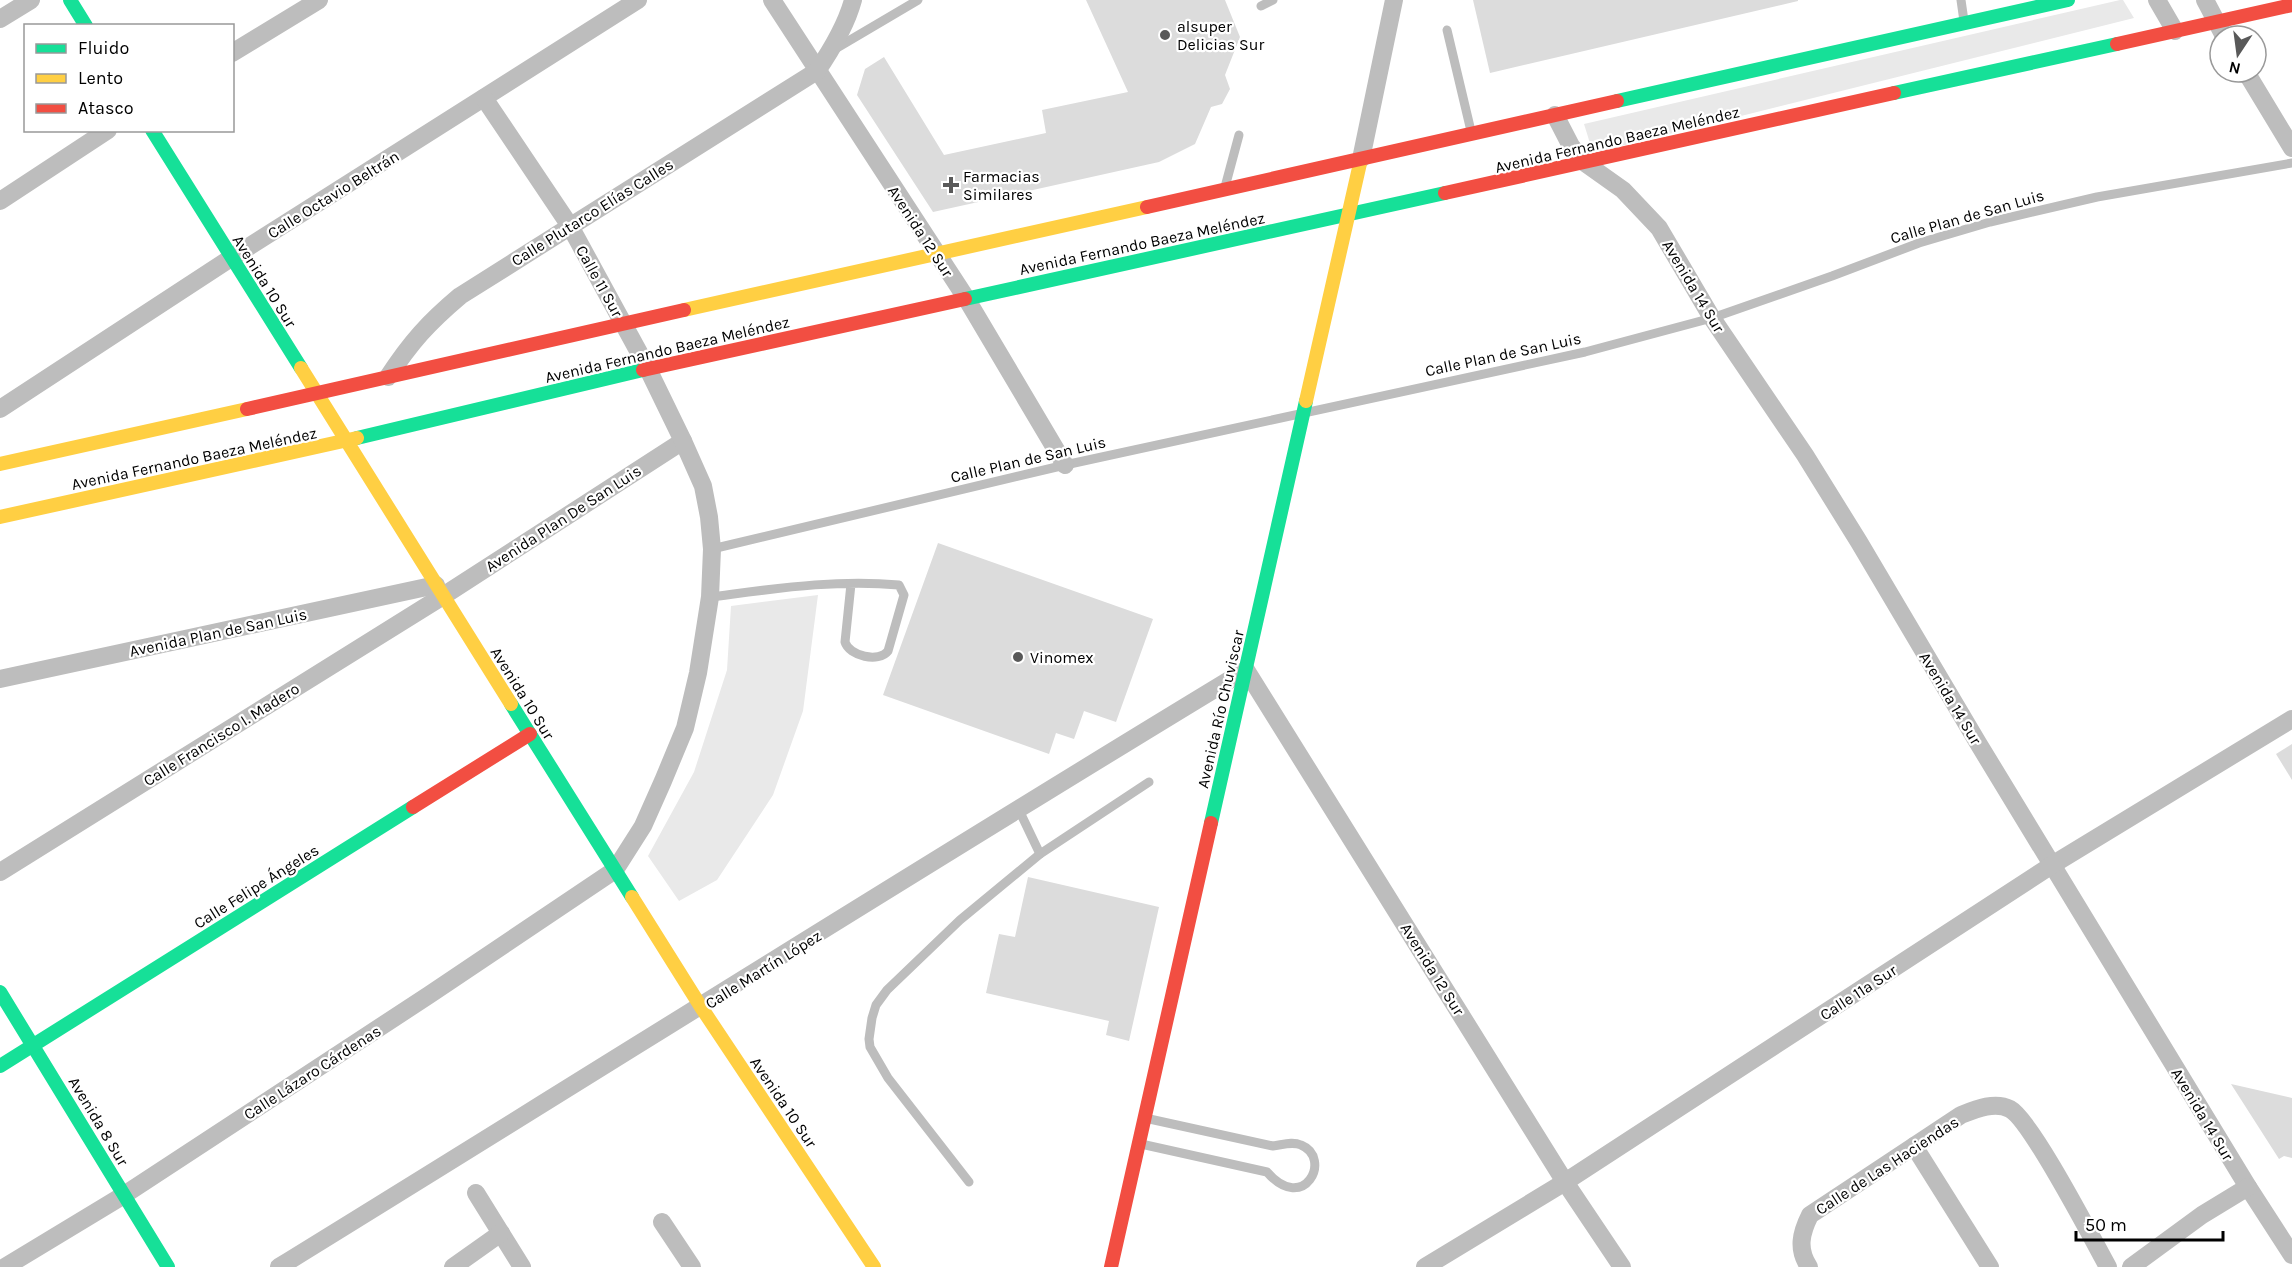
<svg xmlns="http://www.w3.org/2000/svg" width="2292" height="1267" font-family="Karla,sans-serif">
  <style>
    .green { fill: #e9e9e9 }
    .building { fill: #dcdcdc }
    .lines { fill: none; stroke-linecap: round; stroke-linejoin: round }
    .lane { stroke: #bdbdbd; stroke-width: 9 }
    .street { stroke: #bdbdbd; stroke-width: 18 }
    .fast { stroke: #16e098; stroke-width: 14 }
    .slow { stroke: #ffcf43; stroke-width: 14 }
    .jam { stroke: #f24e42; stroke-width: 14 }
    .poi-dot { fill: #595959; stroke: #fff; stroke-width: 2 }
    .labels { text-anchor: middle; stroke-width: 4.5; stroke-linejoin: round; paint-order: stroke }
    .poi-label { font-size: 16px; fill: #000; stroke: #fff; text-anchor: start }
    .street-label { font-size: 16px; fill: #000; stroke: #fff }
  </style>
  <rect width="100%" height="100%" fill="#fff"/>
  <!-- green -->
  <g class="green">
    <polygon points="2120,0 2123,0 2134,18 1593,153 1584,124"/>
    <polygon points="818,595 803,711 773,795 717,880 679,901 648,856 694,772 727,670 731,606"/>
  </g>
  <!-- building -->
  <g class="building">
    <polygon points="1086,0 1225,0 1240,37 1225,75 1230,89 1222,104 1211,107 1195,144 1159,162 933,212 857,95 865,69 884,57 944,155 1046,133 1042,110 1128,92"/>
    <polygon points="1473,0 1798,0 1798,1 1490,73"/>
    <polygon points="938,543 1153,619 1116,722 1084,711 1074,739 1056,733 1049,754 883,695"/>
    <polygon points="2292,744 2292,780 2276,754"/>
    <polygon points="1028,877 1159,907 1129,1041 1106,1035 1109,1021 986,993 999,934 1015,937"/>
    <polygon points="2231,1084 2292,1098 2292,1158 2284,1156 2279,1159"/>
  </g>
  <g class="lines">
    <!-- lane -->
    <g class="lane">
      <polyline points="1961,0 1964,21"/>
      <polyline points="1261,6 1273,0"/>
      <polyline points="1447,30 1471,131"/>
      <polyline points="835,49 918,0"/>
      <polyline points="1225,187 1239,135"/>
      <polyline points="712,549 1065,465 1585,352 1712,318 1832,276 1919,243 1990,222 2097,197 2292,163"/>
      <path d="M710 597C773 589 835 579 899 585L904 595 888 651C879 663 849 656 845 642L851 584"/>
      <polyline points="1018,808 1040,854 1149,782"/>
      <path d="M1141 1144 1267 1172C1304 1215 1333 1158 1301 1145 1292 1141 1282 1145 1273 1146L1145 1118"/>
      <polyline points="969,1182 888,1078 870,1047 869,1039 872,1018 876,1005 887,990 960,920 1040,854"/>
    </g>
    <!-- street -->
    <g class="street">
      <polyline points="772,0 966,298 1065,465"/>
      <polyline points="2157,0 2175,31"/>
      <polyline points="2205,0 2224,36"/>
      <polyline points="0,19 31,0"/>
      <polyline points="232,53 319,0"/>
      <polyline points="2246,72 2292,148"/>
      <polyline points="1555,115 1571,146 1585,163 1623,190 1659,228 1712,318 1805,455 1859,542 1978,743 2248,1187 2292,1255"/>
      <polyline points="1361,159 1394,0"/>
      <polyline points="0,201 108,130"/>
      <path d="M388 377C411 342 428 323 460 296L817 71C832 49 846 26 853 0"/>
      <polyline points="0,409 231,258 638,0"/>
      <polyline points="0,679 436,585"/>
      <polyline points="0,872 443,596 683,441"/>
      <polyline points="1914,1146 1990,1267"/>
      <polyline points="476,1193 522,1267"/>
      <polyline points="662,1222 692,1267"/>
      <polyline points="5,1267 124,1195 429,995 615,870 643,826 663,781 685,728 698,673 710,597 712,549 709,517 703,486 683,441 648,369 570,226 484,98"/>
      <path d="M279 1267C602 1068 922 866 1246 670L1565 1182 1622 1267"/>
      <polyline points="453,1267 501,1233"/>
      <polyline points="1425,1267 1565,1182 2052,865 2292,719"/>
      <path d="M1809 1267C1797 1249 1801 1233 1810 1215L1961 1115C1976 1109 1995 1101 2010 1109 2031 1120 2093 1240 2108 1267"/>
      <polyline points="2131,1267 2202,1215 2248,1187"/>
    </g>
    <!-- fast -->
    <g class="fast">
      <polyline points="70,0 86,26"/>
      <polyline points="1894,93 2117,44"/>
      <polyline points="1617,101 2068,0"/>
      <polyline points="152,130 301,368"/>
      <polyline points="965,299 1445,193"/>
      <polyline points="357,438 643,370"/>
      <polyline points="511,704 632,897"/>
      <polyline points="1211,823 1306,401"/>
      <polyline points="0,992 168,1267"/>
      <polyline points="0,1066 413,807"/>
    </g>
    <!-- slow -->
    <g class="slow">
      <polyline points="684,310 1147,207"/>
      <polyline points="301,368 511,704"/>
      <polyline points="1306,401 1361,159"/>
      <polyline points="0,464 247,409"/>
      <polyline points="0,517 357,438"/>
      <polyline points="632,897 701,1007 874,1267"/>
    </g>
    <!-- jam -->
    <g class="jam">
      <polyline points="2117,44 2292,5"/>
      <polyline points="1445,193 1894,93"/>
      <polyline points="1147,207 1617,101"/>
      <polyline points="643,370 965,299"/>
      <polyline points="247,409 684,310"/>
      <polyline points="413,807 530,734"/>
      <polyline points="1111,1267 1211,823"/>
    </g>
  </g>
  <!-- markers -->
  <g class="poi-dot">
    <circle cx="1165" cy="35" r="6"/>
    <path d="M948 176h6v6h6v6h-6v6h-6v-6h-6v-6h6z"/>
    <circle cx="1018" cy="657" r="6"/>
  </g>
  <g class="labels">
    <!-- poi labels -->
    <g class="poi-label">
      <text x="1177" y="32">alsuper<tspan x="1177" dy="18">Delicias Sur</tspan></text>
      <text x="963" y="182">Farmacias<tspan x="963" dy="18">Similares</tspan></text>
      <text x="1030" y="663">Vinomex</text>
    </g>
    <!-- street labels -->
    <g class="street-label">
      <text transform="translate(1617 139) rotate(-13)" y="6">Avenida Fernando Baeza Meléndez</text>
      <text transform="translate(333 194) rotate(-32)" y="6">Calle Octavio Beltrán</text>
      <text transform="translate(592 212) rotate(-32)" y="6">Calle Plutarco Elías Calles</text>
      <text transform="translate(1967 216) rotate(-16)" y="6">Calle Plan de San Luis</text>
      <text transform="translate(921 231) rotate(57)" y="6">Avenida 12 Sur</text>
      <text transform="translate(1142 243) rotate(-12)" y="6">Avenida Fernando Baeza Meléndez</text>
      <text transform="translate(265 281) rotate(58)" y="6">Avenida 10 Sur</text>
      <text transform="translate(600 281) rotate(61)" y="6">Calle 11 Sur</text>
      <text transform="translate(1694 286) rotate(59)" y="6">Avenida 14 Sur</text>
      <text transform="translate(667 349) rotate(-13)" y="6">Avenida Fernando Baeza Meléndez</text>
      <text transform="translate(1503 354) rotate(-12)" y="6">Calle Plan de San Luis</text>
      <text transform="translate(194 458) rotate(-12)" y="6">Avenida Fernando Baeza Meléndez</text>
      <text transform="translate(1028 459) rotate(-13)" y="6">Calle Plan de San Luis</text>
      <text transform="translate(563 518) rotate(-33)" y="6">Avenida Plan De San Luis</text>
      <text transform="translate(218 632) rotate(-12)" y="6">Avenida Plan de San Luis</text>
      <text transform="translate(523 693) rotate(58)" y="6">Avenida 10 Sur</text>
      <text transform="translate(1951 698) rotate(59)" y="6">Avenida 14 Sur</text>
      <text transform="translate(1220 709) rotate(-77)" y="6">Avenida Río Chuviscar</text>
      <text transform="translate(221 734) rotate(-32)" y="6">Calle Francisco I. Madero</text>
      <text transform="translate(256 886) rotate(-32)" y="6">Calle Felipe Ángeles</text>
      <text transform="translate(763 969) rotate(-32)" y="6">Calle Martín López</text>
      <text transform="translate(1433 969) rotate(58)" y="6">Avenida 12 Sur</text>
      <text transform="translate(1858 992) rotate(-33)" y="6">Calle 11a Sur</text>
      <text transform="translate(312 1072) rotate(-33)" y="6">Calle Lázaro Cárdenas</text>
      <text transform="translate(784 1102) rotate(56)" y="6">Avenida 10 Sur</text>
      <text transform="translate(2203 1114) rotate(59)" y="6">Avenida 14 Sur</text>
      <text transform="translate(99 1121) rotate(59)" y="6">Avenida 8 Sur</text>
      <text transform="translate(1887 1165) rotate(-33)" y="6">Calle de Las Haciendas</text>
    </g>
  </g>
  <!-- legend -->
  <rect x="24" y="24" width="210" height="108" fill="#ffffff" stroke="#999999" stroke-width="1.5"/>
  <rect x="36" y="44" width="30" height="9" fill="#16e098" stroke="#999999" stroke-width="1.5"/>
  <text x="78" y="54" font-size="18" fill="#000000">Fluido</text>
  <rect x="36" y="74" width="30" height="9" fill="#ffcf43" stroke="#999999" stroke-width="1.5"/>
  <text x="78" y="84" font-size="18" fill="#000000">Lento</text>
  <rect x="36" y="104" width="30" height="9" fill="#f24e42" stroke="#999999" stroke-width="1.5"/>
  <text x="78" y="114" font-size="18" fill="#000000">Atasco</text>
  <!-- north arrow -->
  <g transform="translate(2238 54) rotate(193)"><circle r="28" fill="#ffffff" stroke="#999999" stroke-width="1.5"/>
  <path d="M0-4.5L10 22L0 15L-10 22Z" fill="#595959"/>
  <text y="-9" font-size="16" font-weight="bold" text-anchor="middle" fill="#000000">N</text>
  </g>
  <!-- scale -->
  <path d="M2076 1231v9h147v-9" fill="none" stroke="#000000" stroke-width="3"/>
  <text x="2085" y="1231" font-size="18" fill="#000000" stroke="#ffffff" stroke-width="4.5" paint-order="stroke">50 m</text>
</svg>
